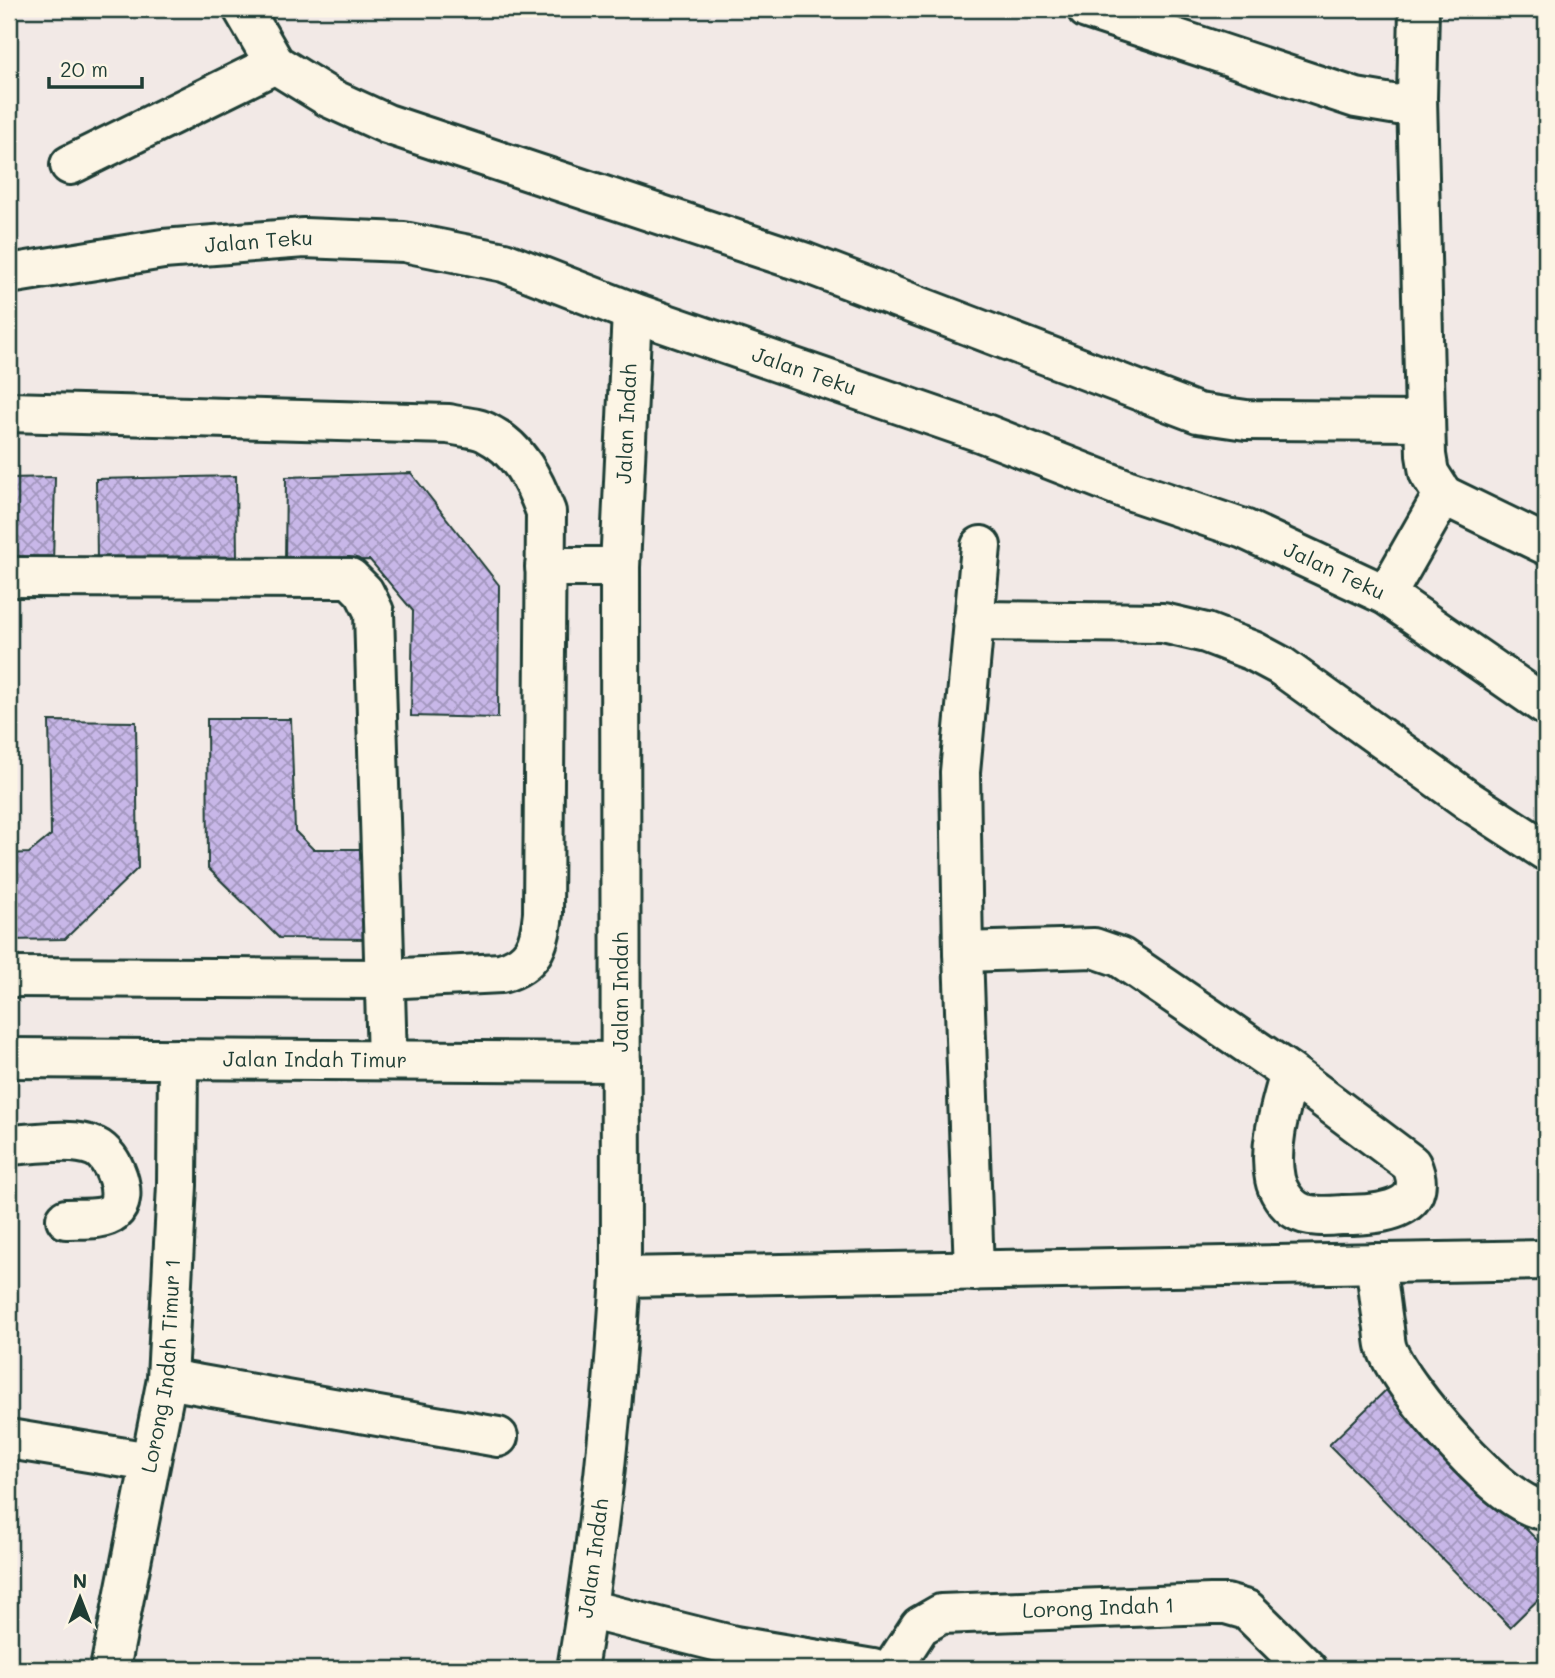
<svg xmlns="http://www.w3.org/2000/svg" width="1555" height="1678" font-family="Mali,sans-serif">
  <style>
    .building { fill: url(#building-cross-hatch); stroke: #1f3d34; stroke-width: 2 }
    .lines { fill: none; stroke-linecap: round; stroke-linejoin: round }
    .minor-casing { stroke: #1f3d34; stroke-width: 44 }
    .major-casing { stroke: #1f3d34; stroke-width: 44 }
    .minor { stroke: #fcf5e5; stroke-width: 38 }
    .major { stroke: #fcf5e5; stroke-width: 38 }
    .labels { text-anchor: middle; stroke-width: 5; stroke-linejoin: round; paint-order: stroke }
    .street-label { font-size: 21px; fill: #1f3d34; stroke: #fcf5e5 }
  </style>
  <defs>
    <pattern id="building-cross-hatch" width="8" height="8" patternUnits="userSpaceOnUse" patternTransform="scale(1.75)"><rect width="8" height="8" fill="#c8b7e8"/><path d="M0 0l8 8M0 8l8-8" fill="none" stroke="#a296bd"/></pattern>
  </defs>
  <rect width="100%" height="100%" fill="#f2e9e6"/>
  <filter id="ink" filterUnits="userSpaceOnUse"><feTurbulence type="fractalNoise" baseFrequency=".0143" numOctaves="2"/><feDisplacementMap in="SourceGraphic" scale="14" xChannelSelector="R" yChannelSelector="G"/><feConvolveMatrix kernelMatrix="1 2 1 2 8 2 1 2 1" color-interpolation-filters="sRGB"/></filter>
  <g filter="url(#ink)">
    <!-- building -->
    <g class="building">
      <polygon points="411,473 499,585 498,718 411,716 413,611 370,560 285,562 286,477"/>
      <polygon points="236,476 237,559 97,561 96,479"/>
      <polygon points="55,477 53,564 9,564 9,478"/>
      <polygon points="207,719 291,719 295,831 313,849 368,849 371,939 279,938 208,868"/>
      <polygon points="49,721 136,722 138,868 65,939 9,940 9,854 29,853 51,835"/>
      <polygon points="1387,1389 1546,1549 1546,1592 1510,1627 1329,1445"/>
    </g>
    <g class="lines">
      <!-- minor casing -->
      <g class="minor-casing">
        <g id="minor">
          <polyline points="243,9 275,64 330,98 387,124 806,263 1198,413 1246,420 1425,421"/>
          <polyline points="1087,9 1356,98 1398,105 1417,98"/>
          <polyline points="70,165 275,64"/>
          <path d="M9 412 449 424C461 427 477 427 487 433 519 449 534 480 546 512L543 913C540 945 533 964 501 973L384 979 9 977"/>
          <polyline points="1443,495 1546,545"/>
          <polyline points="545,567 620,567"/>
          <polyline points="9,577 350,578 364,592 374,612 387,1060"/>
          <polyline points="1386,595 1443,495 1429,473 1426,455 1417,98 1419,9"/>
          <polyline points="973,621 1163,623 1206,633 1253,651 1281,666 1469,801 1546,851"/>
          <path d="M963 952 1094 948 1120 957 1290 1073 1411 1164C1433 1212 1375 1215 1343 1215 1329 1216 1308 1218 1296 1210 1286 1204 1277 1190 1275 1179 1268 1145 1281 1106 1290 1073"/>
          <path id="s1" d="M9 1058 621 1062"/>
          <path d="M9 1145C33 1144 73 1137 95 1147 113 1155 131 1197 113 1212 102 1221 79 1218 66 1219"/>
          <path d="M1375 1263C1378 1282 1380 1302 1383 1322 1385 1330 1384 1340 1387 1349 1401 1387 1505 1511 1546 1510"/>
          <polyline points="974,1271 963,952 960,772 981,546"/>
          <polyline points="621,1277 1546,1260"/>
          <polyline points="167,1379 498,1437"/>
          <polyline points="9,1439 150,1462"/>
          <polyline points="587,1609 735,1646 873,1669"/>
          <path id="s2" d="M110 1669 167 1379 177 1185 178 1059"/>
          <path id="s3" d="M577 1669C599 1540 613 1408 621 1277L620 567 632 312"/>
          <path id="s4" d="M892 1669 920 1626 941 1614 1211 1604H1226L1247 1610 1307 1669"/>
        </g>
      </g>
      <!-- major casing -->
      <g class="major-casing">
        <g id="major">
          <path id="s5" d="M9 274 163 249 304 238 404 242 504 262 632 312 983 433 1126 489 1244 529 1386 595 1546 706"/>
        </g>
      </g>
      <!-- minor -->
      <use href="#minor" class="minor"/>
      <!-- major -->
      <use href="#major" class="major"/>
    </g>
  </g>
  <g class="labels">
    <!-- street labels -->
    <g class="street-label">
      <text dy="7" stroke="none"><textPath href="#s5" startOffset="252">Jalan Teku</textPath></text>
      <text dy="7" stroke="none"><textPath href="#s5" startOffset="819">Jalan Teku</textPath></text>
      <text dy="7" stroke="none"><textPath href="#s3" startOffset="1248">Jalan Indah</textPath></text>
      <text dy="7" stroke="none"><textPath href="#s5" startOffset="1386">Jalan Teku</textPath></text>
      <text transform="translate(621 992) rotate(-90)" y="7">Jalan Indah</text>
      <text dy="7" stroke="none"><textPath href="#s1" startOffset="306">Jalan Indah Timur</textPath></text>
      <text dy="7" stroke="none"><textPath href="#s2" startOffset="308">Lorong Indah Timur 1</textPath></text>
      <text dy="7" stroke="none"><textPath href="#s3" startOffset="112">Jalan Indah</textPath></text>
      <text dy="7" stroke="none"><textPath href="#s4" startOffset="233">Lorong Indah 1</textPath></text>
    </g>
  </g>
  <!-- margin -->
  <rect width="1555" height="1678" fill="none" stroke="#fcf5e5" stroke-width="35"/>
  <rect x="18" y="18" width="1520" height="1643" fill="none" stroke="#1f3d34" stroke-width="2.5" filter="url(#ink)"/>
  <!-- north arrow -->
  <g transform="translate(80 1598)" stroke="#fcf5e5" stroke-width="5" paint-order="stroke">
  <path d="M0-5L12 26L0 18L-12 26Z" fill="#1f3d34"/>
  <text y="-10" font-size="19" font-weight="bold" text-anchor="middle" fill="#1f3d34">N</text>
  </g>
  <!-- scale -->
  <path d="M49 77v10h93v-10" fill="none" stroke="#1f3d34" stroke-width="3.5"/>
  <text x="60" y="77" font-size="21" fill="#1f3d34" stroke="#fcf5e5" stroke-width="5" paint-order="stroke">20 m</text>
</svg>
